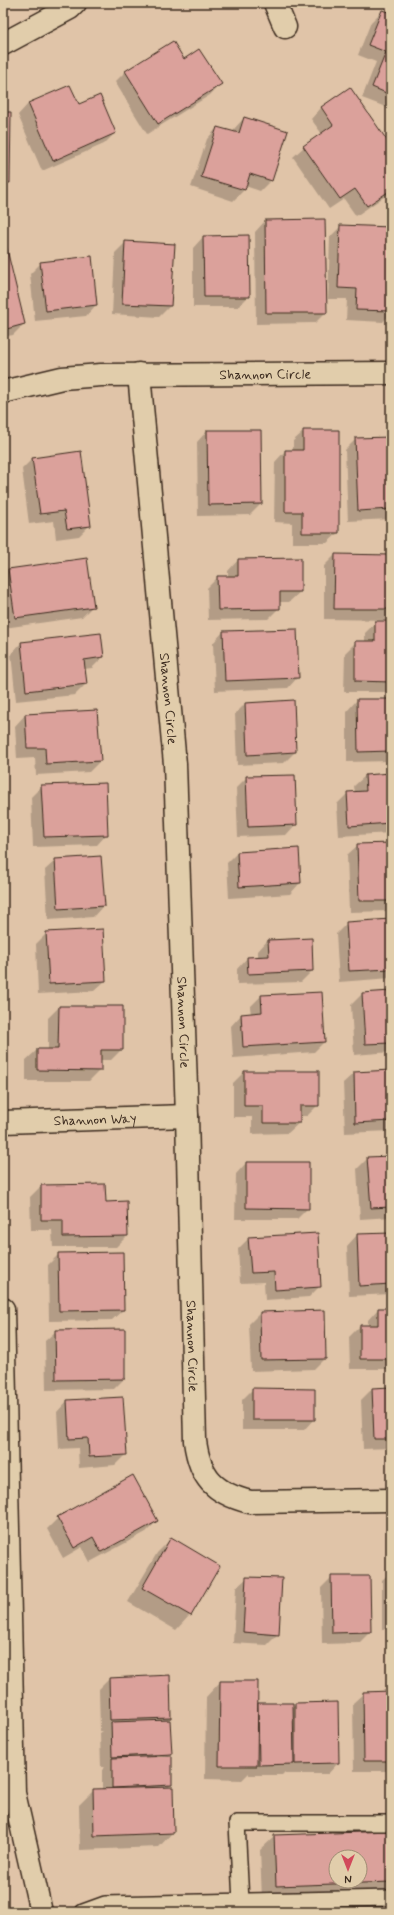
<svg xmlns="http://www.w3.org/2000/svg" width="394" height="1915" font-family="Mynerve,sans-serif">
  <style>
    .shadow { fill: #0003; fill-rule: evenodd }
    .building { fill: #dba19b; stroke: #3b2a1e; fill-rule: evenodd }
    .lines { fill: none; stroke-linecap: round; stroke-linejoin: round }
    .service-casing { stroke: #3b2a1e; stroke-width: 18 }
    .minor-casing { stroke: #3b2a1e; stroke-width: 25 }
    .service { stroke: #e1cdab; stroke-width: 15 }
    .minor { stroke: #e1cdab; stroke-width: 22 }
    .labels { text-anchor: middle; stroke-width: 4; stroke-linejoin: round; paint-order: stroke }
    .street-label { font-size: 14px; fill: #3b2a1e; stroke: #e1cdab }
  </style>
  <rect width="100%" height="100%" fill="#e0c4a8"/>
  <filter id="ink" filterUnits="userSpaceOnUse"><feTurbulence type="fractalNoise" baseFrequency=".025" numOctaves="2"/><feDisplacementMap in="SourceGraphic" scale="8" xChannelSelector="R" yChannelSelector="G"/><feConvolveMatrix kernelMatrix="1 2 1 2 8 2 1 2 1" color-interpolation-filters="sRGB"/></filter>
  <g filter="url(#ink)">
    <!-- shadow -->
    <g class="shadow">
      <polygon points="382,11 391,14 391,109 362,98 376,62 358,55 371,22"/>
      <polygon points="183,60 220,84 210,95 147,134 115,82 126,71"/>
      <polygon points="70,87 78,106 115,133 104,144 42,171 18,115 28,104"/>
      <polygon points="350,88 391,148 391,192 356,216 344,199 329,209 293,157 304,147 322,134 311,119 321,108"/>
      <polygon points="3,113 9,182 3,188"/>
      <polygon points="244,118 271,180 260,191 245,186 244,190 233,201 191,187 207,139 217,128 233,133 234,129"/>
      <polygon points="265,221 326,312 315,323 256,324 255,232"/>
      <polygon points="341,226 391,228 391,313 383,322 346,320 347,299 328,299 330,237"/>
      <polygon points="3,237 24,324 13,335 3,337"/>
      <polygon points="203,237 249,296 238,307 193,307 193,248"/>
      <polygon points="126,242 170,306 159,317 112,314 115,253"/>
      <polygon points="41,263 96,305 86,316 35,321 30,274"/>
      <polygon points="207,431 261,504 250,515 198,516 197,442"/>
      <polygon points="304,431 338,533 327,543 292,543 292,523 274,522 275,462 285,451 293,451 293,441"/>
      <polygon points="391,438 391,519 348,521 345,450 356,439"/>
      <polygon points="33,458 90,525 79,536 56,539 54,521 29,524 22,469"/>
      <polygon points="335,555 391,556 391,620 324,619 324,566"/>
      <polygon points="86,559 93,606 82,617 4,628 3,575 8,570"/>
      <polygon points="238,560 300,592 289,602 279,602 279,608 268,619 208,620 207,588 218,577 228,577 228,571"/>
      <polygon points="376,622 391,622 391,692 344,692 345,653 356,642 365,642 365,633"/>
      <polygon points="223,632 298,677 288,688 215,691 213,643"/>
      <polygon points="21,643 103,657 92,668 84,669 86,684 75,695 16,701 11,654"/>
      <polygon points="357,700 391,700 391,761 347,762 347,711"/>
      <polygon points="293,701 295,752 284,763 237,765 235,714 246,703"/>
      <polygon points="25,715 100,761 89,772 36,775 35,758 17,759 15,726"/>
      <polygon points="391,774 391,833 339,836 337,804 348,793 355,793 354,786 365,776"/>
      <polygon points="247,777 296,824 286,835 238,837 236,788"/>
      <polygon points="42,786 107,834 97,845 33,847 31,797"/>
      <polygon points="391,844 391,911 349,912 347,855 358,845"/>
      <polygon points="238,852 300,883 290,894 229,898 227,863"/>
      <polygon points="56,860 103,906 93,917 48,920 45,870"/>
      <polygon points="391,920 391,978 339,982 336,934 347,923"/>
      <polygon points="47,933 105,981 94,991 38,994 36,944"/>
      <polygon points="268,940 312,971 301,982 237,984 237,969 247,958 258,958 258,951"/>
      <polygon points="391,992 391,1052 354,1055 351,1005 362,994"/>
      <polygon points="321,993 324,1042 314,1052 233,1058 231,1026 241,1015 251,1014 250,1007 261,996"/>
      <polygon points="59,1007 122,1049 111,1060 100,1060 100,1070 89,1081 26,1081 26,1060 37,1050 48,1050 48,1018"/>
      <polygon points="391,1071 391,1131 345,1133 343,1083 354,1073"/>
      <polygon points="244,1072 318,1105 307,1116 299,1116 299,1123 288,1133 252,1134 252,1117 233,1117 233,1083"/>
      <polygon points="391,1157 391,1217 360,1219 357,1169 368,1158"/>
      <polygon points="246,1163 308,1208 297,1219 235,1219 236,1174"/>
      <polygon points="41,1186 105,1203 127,1236 116,1247 53,1247 52,1230 31,1230 30,1197"/>
      <polygon points="391,1234 391,1294 349,1296 347,1246 357,1235"/>
      <polygon points="249,1238 320,1286 309,1297 265,1300 264,1282 240,1283 238,1249"/>
      <polygon points="59,1254 123,1310 112,1320 49,1321 48,1265"/>
      <polygon points="378,1309 391,1309 391,1369 350,1369 349,1337 360,1326 368,1326 368,1320"/>
      <polygon points="260,1313 325,1358 314,1369 251,1371 249,1324"/>
      <polygon points="56,1331 124,1379 114,1389 46,1390 45,1341"/>
      <polygon points="391,1388 391,1448 363,1449 361,1400 372,1389"/>
      <polygon points="253,1389 314,1419 304,1430 242,1430 242,1400"/>
      <polygon points="67,1401 126,1454 115,1465 79,1468 78,1448 59,1449 57,1412"/>
      <polygon points="133,1477 157,1521 146,1532 90,1562 82,1547 63,1558 47,1529 58,1518"/>
      <polygon points="171,1539 219,1566 190,1615 176,1630 128,1602 157,1553"/>
      <polygon points="391,1572 391,1629 382,1629 382,1580"/>
      <polygon points="332,1577 370,1632 359,1643 322,1644 321,1588"/>
      <polygon points="247,1578 278,1634 267,1645 233,1643 236,1588"/>
      <polygon points="110,1678 170,1718 167,1721 171,1754 168,1757 171,1785 168,1788 173,1832 159,1847 80,1850 79,1805 94,1790 102,1790 102,1770 105,1767 101,1767 100,1733 103,1731 100,1731 99,1689"/>
      <polygon points="220,1682 257,1705 259,1704 292,1707 296,1704 338,1763 328,1774 285,1774 285,1772 282,1775 249,1775 249,1773 242,1780 205,1779 206,1697"/>
      <polygon points="391,1692 391,1771 354,1771 353,1703 364,1693"/>
      <path d="M391 1832V1896L262 1900 260 1850 275 1836ZM336 1857H360V1881H336Z"/>
    </g>
    <!-- building -->
    <g class="building">
      <polygon points="382,10 391,13 391,95 372,87 386,52 368,45"/>
      <polygon points="173,41 184,59 199,49 222,84 158,124 125,71"/>
      <polygon points="70,85 79,104 100,95 116,133 53,161 28,103"/>
      <polygon points="350,87 391,146 391,190 367,206 355,189 340,199 303,146 333,125 321,107"/>
      <polygon points="3,112 11,112 10,183 3,182"/>
      <polygon points="244,117 288,131 272,181 250,174 245,190 201,177 217,127 239,133"/>
      <polygon points="325,219 327,313 266,313 265,220"/>
      <polygon points="340,225 391,227 391,311 356,310 357,289 338,288"/>
      <polygon points="3,233 25,324 3,330"/>
      <polygon points="249,235 250,297 204,297 203,236"/>
      <polygon points="125,241 175,244 171,306 122,304"/>
      <polygon points="92,256 97,305 46,311 40,262"/>
      <polygon points="207,430 261,430 262,504 208,505"/>
      <polygon points="303,430 339,430 339,533 302,533 302,512 285,512 285,450 303,450"/>
      <polygon points="391,437 391,509 358,511 355,438"/>
      <polygon points="81,451 91,526 67,529 64,511 40,514 32,458"/>
      <polygon points="335,554 391,555 391,609 334,609"/>
      <polygon points="87,558 94,607 15,618 8,569"/>
      <polygon points="301,558 301,592 280,592 280,609 218,610 217,576 238,576 238,559"/>
      <polygon points="375,621 391,621 391,682 355,681 355,641 375,641"/>
      <polygon points="297,629 299,678 225,681 223,631"/>
      <polygon points="101,633 104,657 84,660 87,684 26,691 21,642"/>
      <polygon points="357,699 391,699 391,751 358,752"/>
      <polygon points="294,700 296,752 247,755 245,703"/>
      <polygon points="97,710 101,761 46,764 45,748 27,748 25,714"/>
      <polygon points="391,773 391,823 349,826 347,792 366,791 365,775"/>
      <polygon points="295,775 297,825 248,827 246,776"/>
      <polygon points="106,783 108,835 44,837 41,785"/>
      <polygon points="391,843 391,901 359,901 357,844"/>
      <polygon points="299,848 301,883 239,887 237,852"/>
      <polygon points="101,856 105,906 58,909 55,859"/>
      <polygon points="391,919 391,969 349,971 346,922"/>
      <polygon points="103,929 106,981 49,984 46,932"/>
      <polygon points="312,938 313,971 248,974 247,957 269,956 268,940"/>
      <polygon points="391,991 391,1043 365,1044 362,993"/>
      <polygon points="322,992 325,1042 243,1047 241,1014 262,1012 261,995"/>
      <polygon points="59,1006 123,1006 123,1050 101,1050 101,1071 37,1070 37,1049 58,1049"/>
      <polygon points="391,1070 391,1121 355,1123 354,1072"/>
      <polygon points="244,1071 319,1071 319,1106 300,1106 300,1123 263,1123 263,1106 244,1106"/>
      <polygon points="391,1156 391,1207 371,1208 367,1157"/>
      <polygon points="246,1162 309,1162 309,1209 246,1208"/>
      <polygon points="105,1184 106,1202 127,1201 128,1236 63,1237 63,1220 41,1220 41,1185"/>
      <polygon points="318,1233 321,1287 275,1290 274,1272 251,1273 248,1237"/>
      <polygon points="391,1233 391,1284 359,1286 357,1234"/>
      <polygon points="123,1252 124,1310 59,1311 58,1253"/>
      <polygon points="378,1308 391,1308 391,1359 360,1359 360,1325 378,1325"/>
      <polygon points="325,1310 326,1359 261,1360 260,1312"/>
      <polygon points="125,1329 125,1379 56,1380 55,1330"/>
      <polygon points="391,1387 391,1439 374,1439 372,1388"/>
      <polygon points="252,1388 315,1389 315,1420 252,1420"/>
      <polygon points="123,1397 127,1455 89,1457 88,1438 69,1439 67,1400"/>
      <polygon points="133,1475 158,1521 101,1552 93,1537 74,1548 57,1517"/>
      <polygon points="171,1537 220,1566 191,1616 142,1588"/>
      <polygon points="331,1576 370,1576 371,1632 332,1633"/>
      <polygon points="246,1577 282,1578 279,1635 243,1632"/>
      <polygon points="170,1675 171,1718 110,1720 109,1678"/>
      <polygon points="220,1681 258,1681 257,1766 219,1766"/>
      <polygon points="391,1691 391,1761 364,1761 363,1692"/>
      <polygon points="338,1702 339,1763 295,1764 295,1703"/>
      <polygon points="258,1703 293,1703 294,1764 259,1765"/>
      <polygon points="170,1720 172,1754 112,1757 111,1722"/>
      <polygon points="172,1756 172,1785 112,1788 112,1758"/>
      <polygon points="173,1787 174,1833 94,1836 93,1789"/>
      <path d="M391 1831V1882L276 1886 274 1835ZM336 1857H360V1881H336Z"/>
    </g>
    <g class="lines">
      <!-- service casing -->
      <g class="service-casing">
        <g id="service">
          <polyline points="241,1902 237,1823 391,1823"/>
          <polyline points="83,1912 105,1904 391,1898"/>
        </g>
      </g>
      <!-- minor casing -->
      <g class="minor-casing">
        <g id="minor">
          <polyline points="275,3 285,27"/>
          <polyline points="3,44 70,8 75,3"/>
          <path id="s1" d="M139 374 175 764 187 1116 195 1441C200 1478 214 1493 250 1502L391 1500"/>
          <path id="s2" d="M3 392 62 378 101 375 391 373"/>
          <path id="s3" d="M3 1122 187 1116"/>
          <polyline points="3,1309 14,1793 41,1912"/>
        </g>
      </g>
      <!-- service -->
      <use href="#service" class="service"/>
      <!-- minor -->
      <use href="#minor" class="minor"/>
    </g>
  </g>
  <g class="labels">
    <!-- street labels -->
    <g class="street-label">
      <text dy="5" stroke="none"><textPath href="#s2" startOffset="264">Shannon Circle</textPath></text>
      <text dy="5" stroke="none"><textPath href="#s1" startOffset="326">Shannon Circle</textPath></text>
      <text dy="5" stroke="none"><textPath href="#s1" startOffset="650">Shannon Circle</textPath></text>
      <text dy="5" stroke="none"><textPath href="#s3" startOffset="92">Shannon Way</textPath></text>
      <text dy="5" stroke="none"><textPath href="#s1" startOffset="974">Shannon Circle</textPath></text>
    </g>
  </g>
  <!-- margin -->
  <rect width="394" height="1915" fill="none" stroke="#e1cdab" stroke-width="16"/>
  <rect x="8" y="8" width="378" height="1899" fill="none" stroke="#3b2a1e" stroke-width="1.5" filter="url(#ink)"/>
  <!-- north arrow -->
  <g transform="translate(348 1869) rotate(180)"><circle r="19" fill="#e1cdab" stroke="#9f8c73"/>
  <path d="M0-3L7 15L0 10L-7 15Z" fill="#d1495b"/>
  <text y="-6" font-size="11" font-weight="bold" text-anchor="middle" fill="#3b2a1e">N</text>
  </g>
</svg>
